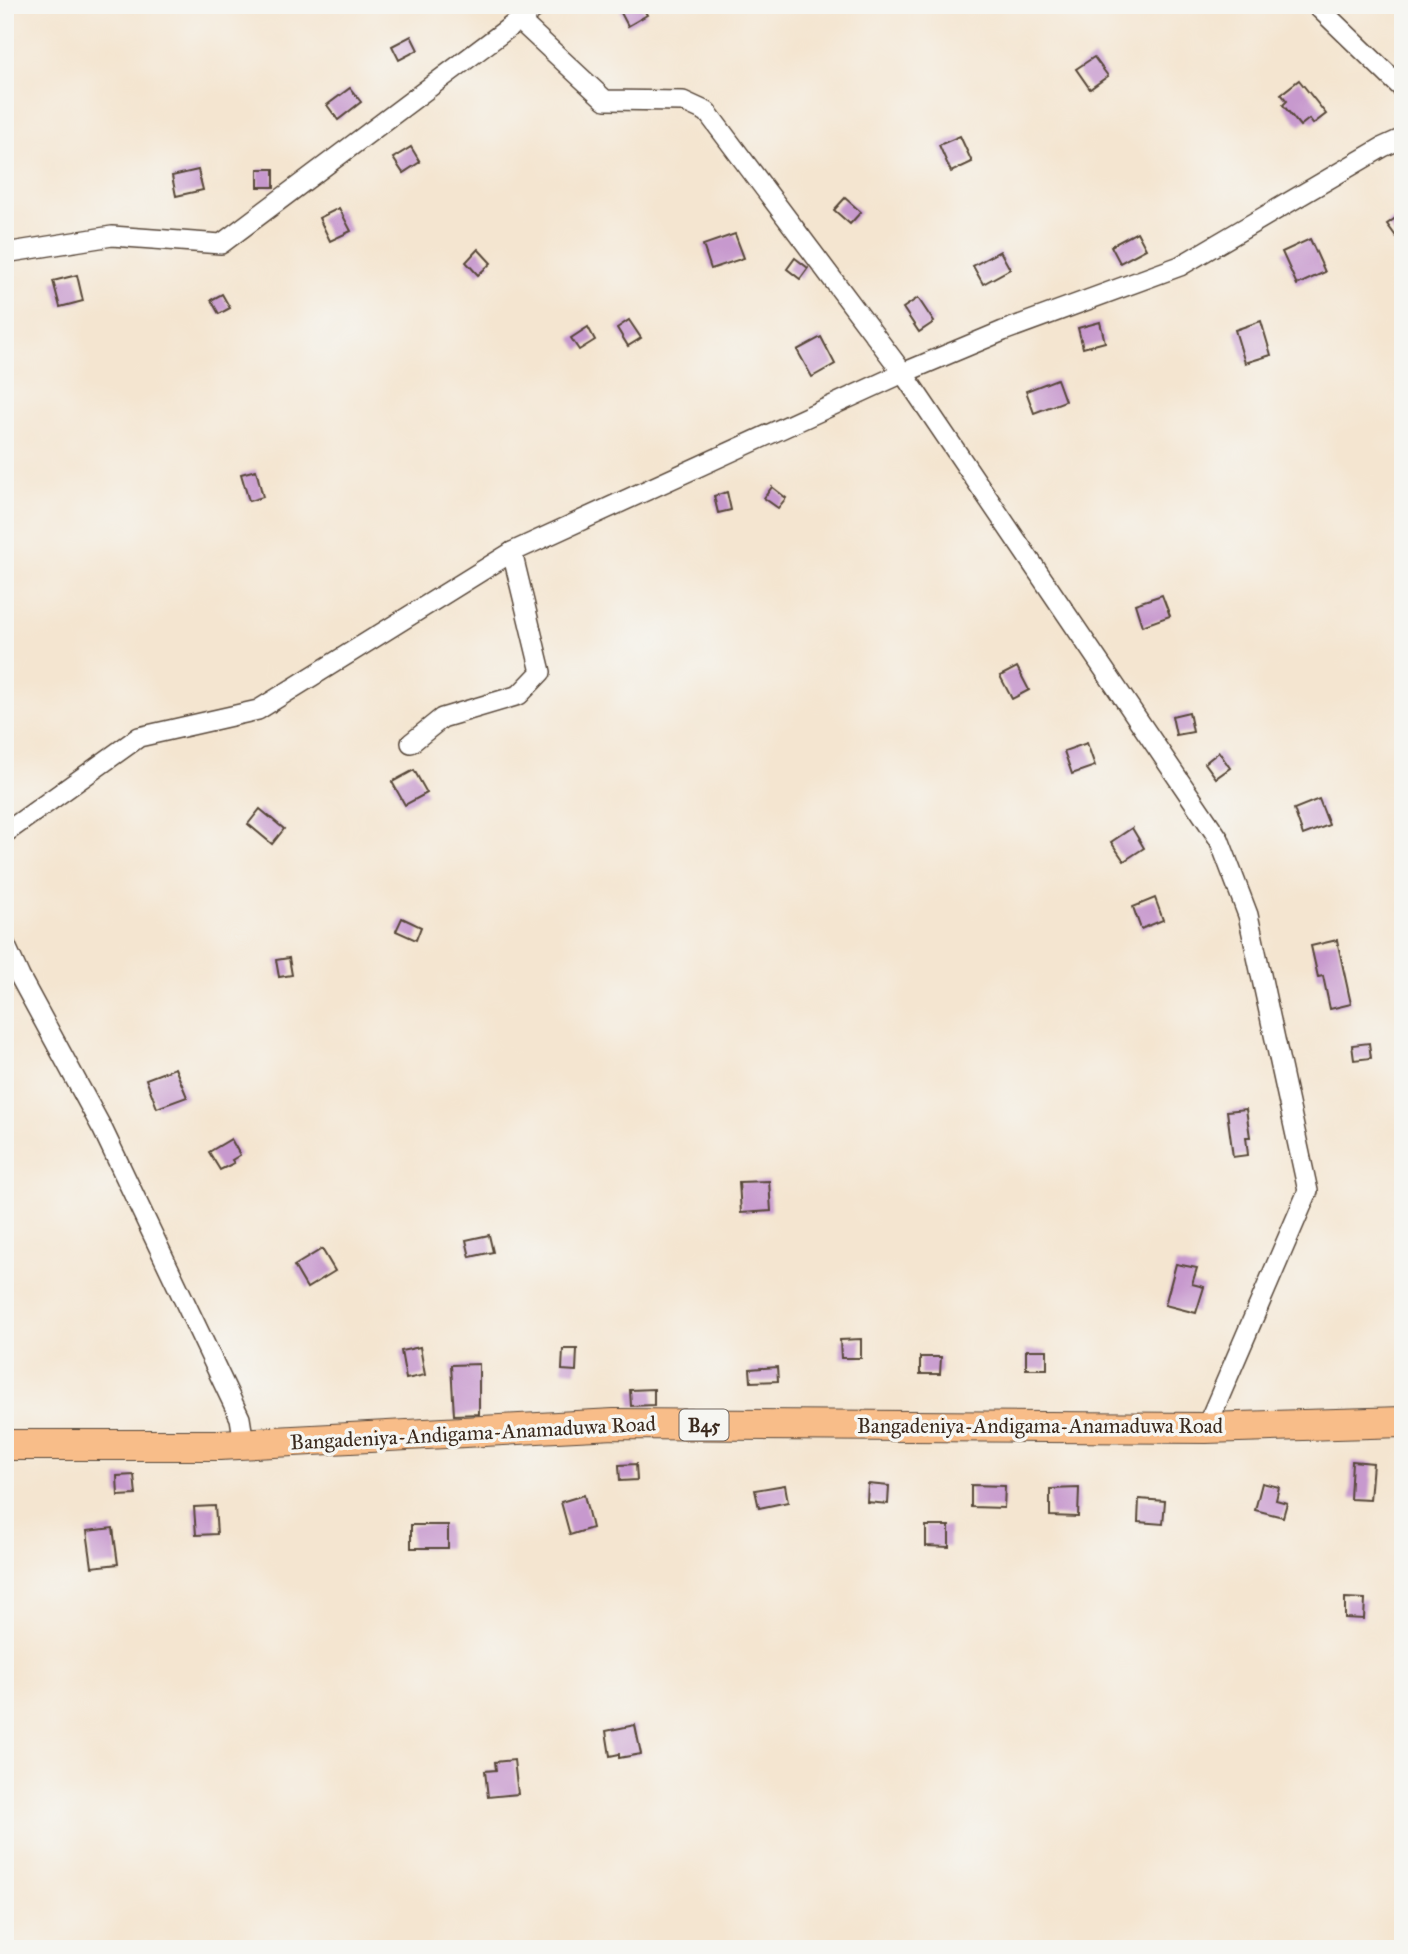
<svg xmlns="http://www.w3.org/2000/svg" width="1408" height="1954" font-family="'IM FELL Great Primer',serif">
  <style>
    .building { fill: #c799ce }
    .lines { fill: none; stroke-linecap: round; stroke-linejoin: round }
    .street-casing { stroke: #574639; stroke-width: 22 }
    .primary-casing { stroke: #574639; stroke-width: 32 }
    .street { stroke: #fff; stroke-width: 19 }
    .primary { stroke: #f8bd89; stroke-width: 30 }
    .labels { text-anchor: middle; stroke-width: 7; stroke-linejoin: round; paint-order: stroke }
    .shield { fill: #f6f6f2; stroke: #73675e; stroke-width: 2 }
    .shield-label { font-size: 19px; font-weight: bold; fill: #3b2a1e }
    .street-label { font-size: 21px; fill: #3b2a1e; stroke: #f6f6f2 }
  </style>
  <rect width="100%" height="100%" fill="#f6f6f2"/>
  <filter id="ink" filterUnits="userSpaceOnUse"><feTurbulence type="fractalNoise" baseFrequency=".0143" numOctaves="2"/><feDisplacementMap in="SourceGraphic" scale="14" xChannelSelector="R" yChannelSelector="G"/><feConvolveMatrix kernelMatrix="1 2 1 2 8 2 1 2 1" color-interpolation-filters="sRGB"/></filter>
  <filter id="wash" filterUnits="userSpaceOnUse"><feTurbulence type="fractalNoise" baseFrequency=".00686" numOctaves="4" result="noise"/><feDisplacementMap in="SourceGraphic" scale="28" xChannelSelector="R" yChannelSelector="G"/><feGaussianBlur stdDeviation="1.57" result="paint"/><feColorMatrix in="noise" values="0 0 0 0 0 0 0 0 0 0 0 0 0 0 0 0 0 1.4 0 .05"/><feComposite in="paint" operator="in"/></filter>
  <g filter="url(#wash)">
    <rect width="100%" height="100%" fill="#f4e5d0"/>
    <g id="blocks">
      <!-- building -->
      <g class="building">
        <polygon points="631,5 641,5 647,15 628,26 620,11"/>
        <polygon points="411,36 418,50 399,60 392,46"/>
        <polygon points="1094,57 1108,76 1090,89 1076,69"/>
        <polygon points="1299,80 1326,114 1313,124 1309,119 1300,126 1283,105 1287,101 1281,94"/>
        <polygon points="350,88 361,102 338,120 327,105"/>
        <polygon points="960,136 972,162 951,172 939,145"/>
        <polygon points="411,147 420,162 403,173 393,158"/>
        <rect x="258" y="169" width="16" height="18"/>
        <polygon points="198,170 203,190 176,196 172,176"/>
        <polygon points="845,198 861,212 850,224 834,210"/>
        <polygon points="339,208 351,231 330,241 319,218"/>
        <polygon points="1403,213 1403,246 1387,224"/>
        <polygon points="1137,232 1146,249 1120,263 1111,246"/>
        <polygon points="735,234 744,258 711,269 703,245"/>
        <polygon points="1310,239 1325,272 1297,285 1282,252"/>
        <polygon points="478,249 491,263 478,275 466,262"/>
        <polygon points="1000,251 1010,269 983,284 973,266"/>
        <polygon points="795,258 808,268 800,279 787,269"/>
        <polygon points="77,275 83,301 60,307 53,281"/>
        <polygon points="222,294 230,308 219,314 211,300"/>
        <polygon points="918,298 934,322 919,332 903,308"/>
        <polygon points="629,320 641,338 628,346 617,328"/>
        <polygon points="1261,321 1271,355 1245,363 1235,330"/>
        <polygon points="1100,322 1105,342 1083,348 1078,328"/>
        <polygon points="588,327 595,340 579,350 571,338"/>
        <polygon points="821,337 835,364 812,377 797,350"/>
        <polygon points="1057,379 1065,401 1034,413 1026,391"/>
        <polygon points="256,470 263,497 249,501 241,474"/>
        <polygon points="772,487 786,498 778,508 764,498"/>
        <polygon points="727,492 731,510 718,513 714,496"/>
        <polygon points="1162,595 1170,616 1142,626 1135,604"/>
        <polygon points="1017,667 1029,690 1012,699 1000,676"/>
        <polygon points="1189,712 1193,732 1176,735 1172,716"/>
        <polygon points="1087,743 1095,766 1072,774 1064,751"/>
        <polygon points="1219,752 1230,768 1216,778 1205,763"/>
        <polygon points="414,770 427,793 405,805 392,782"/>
        <polygon points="1319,799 1329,825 1303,835 1294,809"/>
        <polygon points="260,809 284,829 272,844 248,824"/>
        <polygon points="1132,828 1144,848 1124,861 1111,842"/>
        <polygon points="1155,898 1163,920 1141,929 1133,907"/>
        <polygon points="402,918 421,927 416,940 396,931"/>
        <polygon points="1337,940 1351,1004 1330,1009 1323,976 1318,977 1311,946"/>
        <polygon points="289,958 292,975 279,977 276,960"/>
        <polygon points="1369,1043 1371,1058 1354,1060 1352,1045"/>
        <polygon points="175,1068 187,1097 157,1108 146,1079"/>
        <polygon points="1246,1109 1250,1137 1246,1137 1248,1155 1233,1157 1227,1111"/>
        <polygon points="231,1139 240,1155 232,1160 234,1163 220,1170 209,1152"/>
        <polygon points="769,1181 771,1211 741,1213 739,1182"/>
        <polygon points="489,1235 493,1252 470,1257 466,1240"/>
        <polygon points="322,1249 335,1271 307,1288 294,1266"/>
        <polygon points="1176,1264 1197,1268 1192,1284 1204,1287 1196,1313 1165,1305"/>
        <polygon points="861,1339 861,1358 841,1358 840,1340"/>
        <polygon points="420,1347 425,1375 406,1379 401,1351"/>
        <polygon points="563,1349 577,1349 576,1371 562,1370"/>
        <rect x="1026" y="1350" width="21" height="19"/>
        <polygon points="920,1357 941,1357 940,1374 920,1374"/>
        <polygon points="479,1364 479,1414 454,1415 451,1365"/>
        <polygon points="777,1367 778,1381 751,1382 750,1369"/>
        <polygon points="654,1389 654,1405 631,1406 630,1390"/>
        <polygon points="1352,1461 1373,1463 1370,1500 1350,1499"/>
        <polygon points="636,1464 637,1480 620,1481 619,1465"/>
        <polygon points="134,1475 136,1495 118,1496 117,1476"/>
        <polygon points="1262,1483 1279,1487 1276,1500 1287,1503 1283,1517 1255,1510"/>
        <polygon points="868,1484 889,1486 888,1504 867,1502"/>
        <polygon points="785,1485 788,1502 759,1508 755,1490"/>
        <polygon points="971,1485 1005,1486 1004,1508 971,1507"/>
        <polygon points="1079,1488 1078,1517 1050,1516 1050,1489"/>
        <polygon points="584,1495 592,1528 570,1535 561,1502"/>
        <polygon points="1139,1499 1165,1501 1163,1524 1138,1522"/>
        <polygon points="215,1506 217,1534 196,1535 194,1507"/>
        <rect x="411" y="1525" width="37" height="23"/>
        <polygon points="926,1526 949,1526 949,1547 926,1546"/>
        <polygon points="113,1528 118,1564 92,1567 87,1531"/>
        <polygon points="1345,1598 1365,1599 1364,1619 1345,1618"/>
        <polygon points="635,1725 641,1754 619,1758 619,1754 610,1756 606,1731"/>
        <polygon points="514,1760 518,1794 488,1797 485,1771 496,1770 495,1762"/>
      </g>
    </g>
  </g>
  <g filter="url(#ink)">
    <use href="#blocks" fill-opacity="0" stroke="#574639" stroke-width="2"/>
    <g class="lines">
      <!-- street casing -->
      <g class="street-casing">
        <g id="street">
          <polyline points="1316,5 1403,89"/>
          <polyline points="519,20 605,100 683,101 707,112 903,373 1219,839 1248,915 1308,1191 1206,1428"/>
          <polyline points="5,253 112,236 221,244 539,5"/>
          <polyline points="411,743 442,718 519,695 541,672 512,552"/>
          <polyline points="5,833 139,737 258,710 512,552 903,373 1003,331 1180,266 1383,147 1403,138"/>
          <polyline points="5,944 20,977 103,1130 240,1418 244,1443"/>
        </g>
      </g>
      <!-- primary casing -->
      <g class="primary-casing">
        <polyline id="primary" points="5,1445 219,1445 614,1424 1206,1428 1403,1422"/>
      </g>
      <!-- street -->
      <use href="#street" class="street"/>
      <!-- primary -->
      <use href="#primary" class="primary"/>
    </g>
  </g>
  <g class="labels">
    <!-- shield labels -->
    <rect class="shield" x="679.5" y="1409.5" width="49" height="31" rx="5"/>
    <g class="shield-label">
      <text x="704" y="1432">B45</text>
    </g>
    <!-- street labels -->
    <g class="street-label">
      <text x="1040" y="1433">Bangadeniya-Andigama-Anamaduwa Road</text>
      <text transform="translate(473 1433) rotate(-3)" y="7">Bangadeniya-Andigama-Anamaduwa Road</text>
    </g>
  </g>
  <!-- margin -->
  <rect width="1408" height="1954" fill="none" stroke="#f6f6f2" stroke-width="28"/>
</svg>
